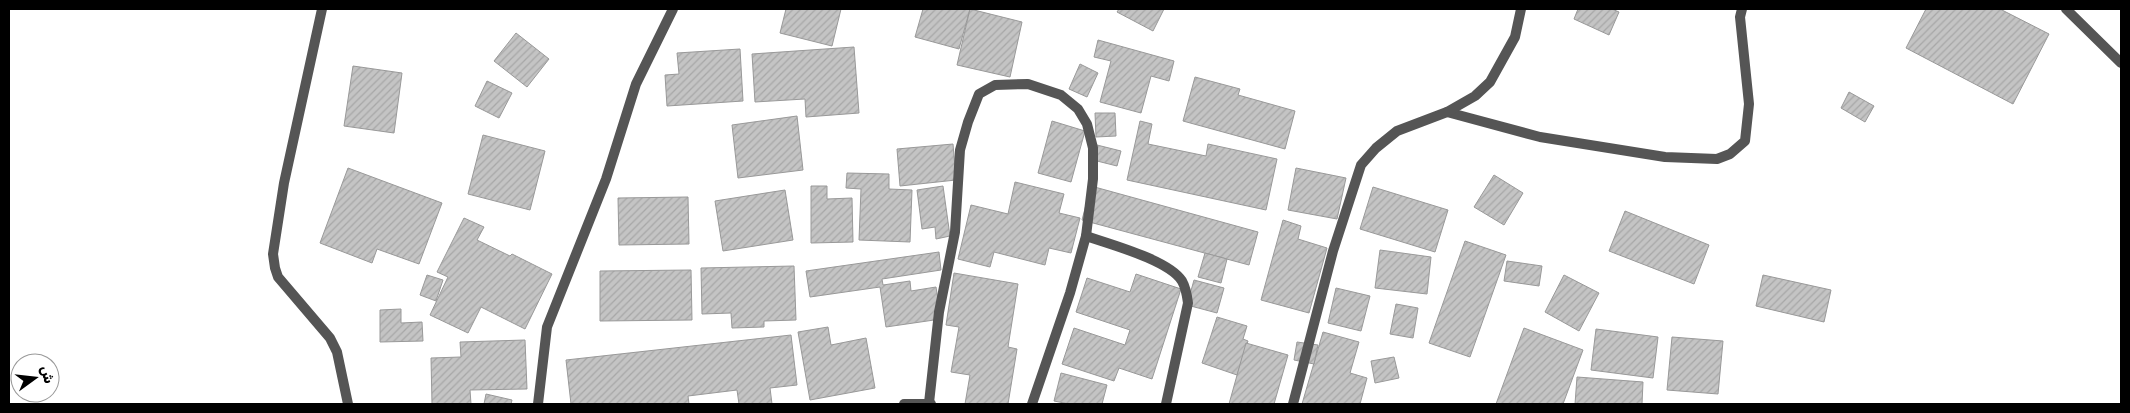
<svg xmlns="http://www.w3.org/2000/svg" width="2130" height="413" font-family="Rubik,'Noto Naskh Arabic',sans-serif">
  <style>
    .building { fill: url(#building-hatch); stroke: #999 }
    .lines { fill: none; stroke-linecap: round; stroke-linejoin: round }
    .minor { stroke: #555; stroke-width: 10 }
  </style>
  <defs>
    <pattern id="building-hatch" width="6" height="6" patternUnits="userSpaceOnUse" patternTransform="scale(1.25)"><rect width="6" height="6" fill="#c4c4c4"/><path d="M-1 1l2-2M0 6l6-6M5 7l2-2" fill="none" stroke="#a7a7a7"/></pattern>
  </defs>
  <rect width="100%" height="100%" fill="#fff"/>
  <!-- building -->
  <g class="building">
    <polygon points="786,9 841,9 832,46 780,33"/>
    <polygon points="923,9 970,9 959,49 915,37"/>
    <polygon points="970,9 1022,22 1010,77 957,65"/>
    <polygon points="1119,9 1164,9 1153,31 1117,12"/>
    <polygon points="1578,9 1612,9 1619,12 1609,35 1574,19"/>
    <polygon points="1926,9 2000,9 2049,34 2013,104 1906,48"/>
    <polygon points="516,33 549,59 527,87 494,61"/>
    <polygon points="1098,40 1174,61 1169,81 1151,76 1141,113 1100,102 1111,61 1094,57"/>
    <polygon points="854,47 859,113 806,117 805,99 755,102 752,54"/>
    <polygon points="740,49 743,101 667,106 665,75 679,74 677,53"/>
    <polygon points="1080,64 1098,73 1087,97 1069,89"/>
    <polygon points="353,66 402,73 394,133 344,126"/>
    <polygon points="1195,77 1240,89 1238,95 1295,111 1285,149 1183,121"/>
    <polygon points="487,81 512,93 499,118 475,106"/>
    <polygon points="1849,92 1874,106 1865,122 1841,108"/>
    <polygon points="1095,113 1115,113 1116,136 1096,137"/>
    <polygon points="797,116 803,170 738,178 732,125"/>
    <polygon points="1052,121 1085,131 1071,182 1038,173"/>
    <polygon points="1140,121 1152,124 1148,144 1206,156 1208,144 1277,159 1266,210 1127,180"/>
    <polygon points="483,135 545,151 530,210 468,194"/>
    <polygon points="953,144 956,180 900,186 897,149"/>
    <polygon points="1093,144 1121,151 1117,166 1089,159"/>
    <polygon points="348,168 442,203 419,264 377,249 372,263 320,243"/>
    <polygon points="1296,168 1346,178 1337,219 1288,210"/>
    <polygon points="847,173 889,174 889,189 912,190 910,242 859,240 861,189 846,188"/>
    <polygon points="1494,175 1523,193 1504,225 1474,207"/>
    <polygon points="1015,182 1064,194 1059,213 1080,218 1071,253 1049,248 1045,265 994,252 990,267 958,259 971,205 1008,214"/>
    <polygon points="811,186 827,186 827,199 852,198 853,242 811,243"/>
    <polygon points="943,186 950,236 936,239 935,227 922,229 917,190"/>
    <polygon points="1091,186 1258,232 1249,265 1082,220"/>
    <polygon points="1373,187 1448,210 1435,252 1360,229"/>
    <polygon points="785,190 793,240 723,251 715,201"/>
    <polygon points="688,197 689,244 619,245 618,198"/>
    <polygon points="1625,211 1709,245 1694,284 1609,251"/>
    <polygon points="464,218 484,227 477,240 510,256 512,254 552,274 525,329 481,307 468,333 430,315 448,277 437,272"/>
    <polygon points="1283,220 1301,226 1298,239 1327,248 1309,313 1261,300"/>
    <polygon points="1465,241 1506,255 1470,357 1429,343"/>
    <polygon points="1380,250 1431,257 1427,294 1375,288"/>
    <polygon points="939,252 941,270 882,279 883,285 910,281 911,291 936,287 941,319 886,327 880,287 810,297 806,271"/>
    <polygon points="1205,253 1227,259 1221,283 1198,277"/>
    <polygon points="1507,261 1542,266 1539,286 1504,281"/>
    <polygon points="794,266 796,320 764,321 764,327 732,328 731,313 702,314 701,268"/>
    <polygon points="691,270 692,320 600,321 600,271"/>
    <polygon points="954,273 1018,284 1008,347 1017,349 1008,404 965,404 970,375 951,372 959,327 946,325"/>
    <polygon points="1136,274 1181,289 1152,379 1119,368 1114,381 1062,364 1074,328 1125,345 1130,330 1076,312 1087,278 1130,292"/>
    <polygon points="427,275 443,280 436,301 420,295"/>
    <polygon points="1564,275 1599,293 1579,331 1545,312"/>
    <polygon points="1763,275 1831,290 1824,322 1756,306"/>
    <polygon points="1194,280 1224,288 1217,313 1187,305"/>
    <polygon points="1336,288 1370,296 1361,331 1328,323"/>
    <polygon points="1396,304 1418,308 1413,338 1390,334"/>
    <polygon points="401,309 401,323 422,322 423,341 380,342 380,310"/>
    <polygon points="1217,317 1247,326 1243,339 1248,341 1237,375 1202,363"/>
    <polygon points="828,327 831,345 866,338 875,388 810,400 798,332"/>
    <polygon points="1524,328 1583,350 1563,404 1496,404"/>
    <polygon points="1596,329 1658,337 1653,378 1591,370"/>
    <polygon points="1323,332 1359,342 1350,373 1367,378 1360,404 1302,404"/>
    <polygon points="791,335 797,385 770,388 772,404 739,404 737,390 688,396 689,404 571,404 566,360"/>
    <polygon points="1672,337 1723,341 1718,394 1667,390"/>
    <polygon points="525,340 527,389 470,390 471,404 432,404 431,358 461,357 460,342"/>
    <polygon points="1297,342 1318,345 1314,364 1294,360"/>
    <polygon points="1246,343 1288,355 1274,404 1229,404"/>
    <polygon points="1394,357 1399,378 1375,383 1371,361"/>
    <polygon points="1061,373 1107,385 1102,404 1069,404 1054,401"/>
    <polygon points="1577,377 1643,382 1642,404 1575,404"/>
    <polygon points="486,394 512,400 511,404 484,404"/>
  </g>
  <g class="lines">
    <!-- minor -->
    <g class="minor">
      <polyline points="322,9 284,183 273,254 275,268 278,277 330,338 337,352 348,404"/>
      <polyline points="2066,9 2121,63"/>
      <polyline points="1447,112 1540,137 1665,157 1717,159 1730,154 1745,141 1749,104 1740,17 1742,9"/>
      <path d="M1086 236C1109 244 1169 260 1182 281 1186 288 1187 295 1188 303L1166 404"/>
      <polyline points="929,403 939,312 955,232 960,150 968,122 979,94 995,85 1028,84 1061,95 1078,109 1087,124 1093,148 1093,179 1086,236 1070,293 1032,404"/>
      <polyline points="538,404 547,327 606,179 636,84 673,9"/>
      <polyline points="904,404 931,404"/>
      <polyline points="1293,404 1333,251 1361,165 1376,148 1397,131 1447,112 1475,96 1490,82 1515,37 1521,9"/>
    </g>
  </g>
  <!-- border -->
  <rect width="2130" height="413" fill="none" stroke="#000000" stroke-width="20"/>
  <!-- north arrow -->
  <g transform="translate(35 378) rotate(75)"><circle r="24" fill="#ffffff" stroke="#999999"/>
  <path d="M0-4L9 19L0 12L-9 19Z" fill="#000000"/>
  <text y="-8" font-size="14" font-weight="bold" text-anchor="middle" fill="#000000">ش</text>
  </g>
</svg>
